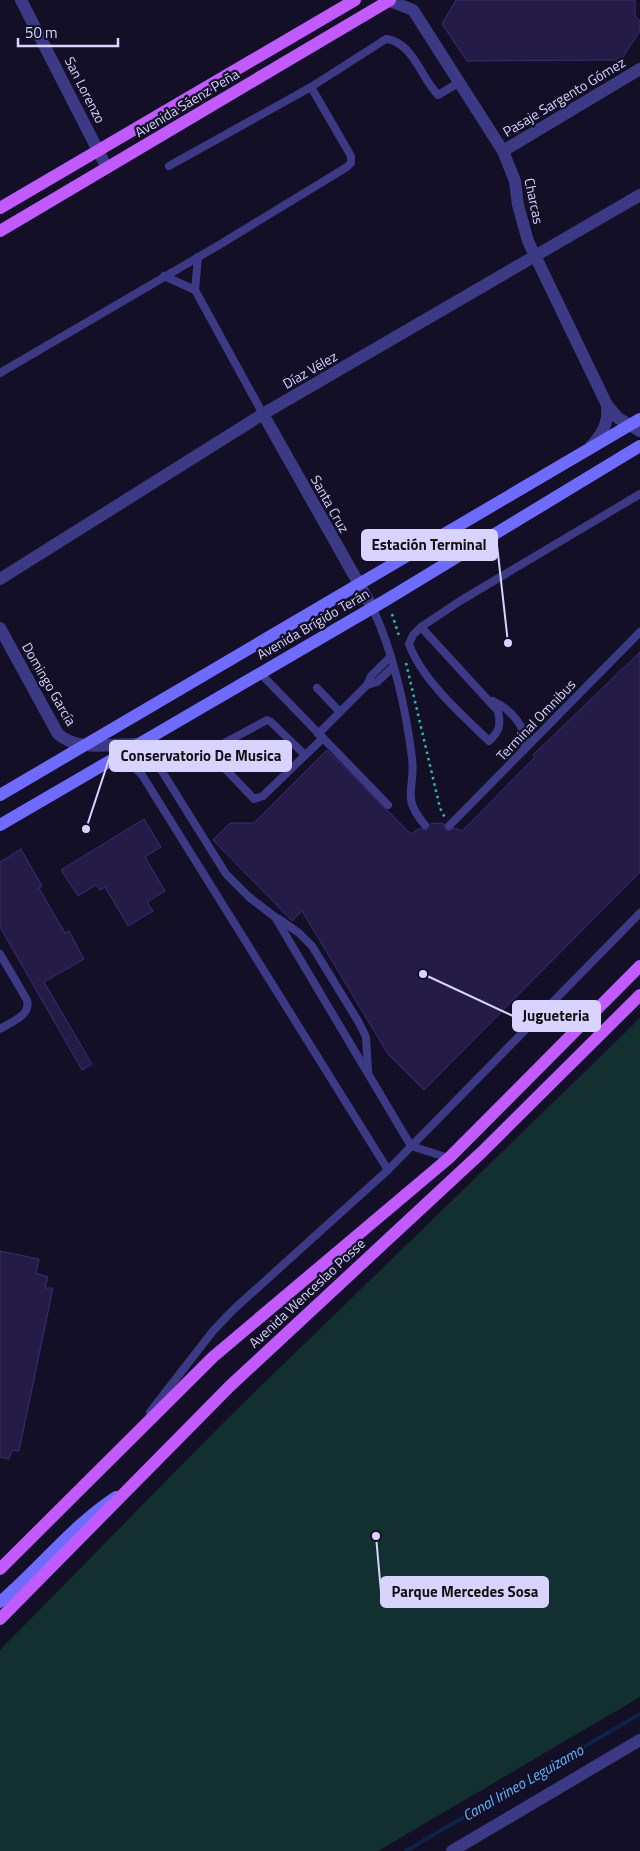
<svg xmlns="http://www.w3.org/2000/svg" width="640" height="1851" font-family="'Titillium Web',sans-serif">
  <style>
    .green { fill: #12302f }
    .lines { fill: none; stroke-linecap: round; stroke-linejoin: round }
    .stream { stroke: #0c2248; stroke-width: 4 }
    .building { fill: #241b47; stroke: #3b2d73 }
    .path { stroke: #2fb8b0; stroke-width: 2.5; stroke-dasharray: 2.5 4; stroke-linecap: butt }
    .service { stroke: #3d3a85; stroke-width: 8 }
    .minor { stroke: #3d3a85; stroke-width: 12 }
    .secondary { stroke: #6f6bff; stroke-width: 12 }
    .primary { stroke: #c25bff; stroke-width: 12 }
    .labels { text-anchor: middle; stroke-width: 4.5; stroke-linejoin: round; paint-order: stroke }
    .street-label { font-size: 14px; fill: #d9d4ff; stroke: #130f26 }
    .water-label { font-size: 15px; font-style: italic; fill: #62b6ff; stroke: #130f26 }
    .leader { fill: none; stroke: #d9d4ff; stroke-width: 2 }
    .callout-dot { fill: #d9d4ff; stroke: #130f26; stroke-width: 2 }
    .callout { fill: #d9d4ff; stroke: #d9d4ff; stroke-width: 2 }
    .callout-label { font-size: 15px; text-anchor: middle; font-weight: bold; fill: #111 }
  </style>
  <rect width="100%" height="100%" fill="#130f26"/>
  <!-- green -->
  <polygon class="green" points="640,1018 640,1697 378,1851 0,1851 0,1650 224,1422"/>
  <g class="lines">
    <!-- stream -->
    <polyline class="stream" points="406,1851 640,1714"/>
  </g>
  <!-- building -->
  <g class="building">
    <polygon points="456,0 635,0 635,16 640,21 640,31 621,60 467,61 442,24"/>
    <polygon points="640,652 640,872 424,1090 388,1054 302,911 292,921 213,840 230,823 254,823 327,750 411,834 420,828 426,830 430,824 439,823 444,824 447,831 455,828 462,831 535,757 533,755"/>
    <polygon points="144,819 161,847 145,857 165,891 147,902 153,911 128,926 105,887 100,890 96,885 78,896 61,870"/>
    <polygon points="21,849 42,886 39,888 65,933 69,931 84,959 44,982 92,1064 82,1070 0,927 0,862"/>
    <polygon points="0,1251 39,1259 36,1273 48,1277 45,1288 53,1288 19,1451 12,1450 9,1459 0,1457"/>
  </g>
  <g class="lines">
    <!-- path -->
    <g class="path">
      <polyline points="392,614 400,639"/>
      <polyline points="406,663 440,808 445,818"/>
    </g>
    <!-- service -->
    <g class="service">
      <path d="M169 166 311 87 386 39C413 42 421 78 438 95L460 82"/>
      <polyline points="164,276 195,290 263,414"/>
      <polyline points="195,290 198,257"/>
      <polyline points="0,373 219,245 347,167 351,163 351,156 311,87"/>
      <path d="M372 607C393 651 406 709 412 758 416 790 400 796 425 825"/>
      <path d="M421 627 498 711C501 725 500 731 489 741 462 715 422 680 409 644L413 635 421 627 460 601 640 494"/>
      <polyline points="260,673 388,805"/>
      <polyline points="367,685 377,682 393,667"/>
      <polyline points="317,688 340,712"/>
      <path d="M493 701C512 710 529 729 524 750"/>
      <polyline points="318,734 367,685 371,676 390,657"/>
      <polyline points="141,744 158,765 226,874 249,897 275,917 411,1146 449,1158"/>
      <polyline points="305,755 271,722 267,720 215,748 214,757 254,799 263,796 323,738"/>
      <polyline points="120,756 129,762 142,775 388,1170"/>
      <polyline points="449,826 640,632"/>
      <polyline points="279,919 299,933 312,946 358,1021 366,1037 368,1071"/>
      <path d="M0 954 27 1000C31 1016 12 1021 0 1029"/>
      <polyline points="150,1412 213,1331 233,1310 388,1170 640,913"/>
    </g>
    <!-- minor -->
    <g class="minor">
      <polyline points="21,0 107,168"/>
      <polyline points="387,0 413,10 503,151 515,181 518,205 528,241 607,405 618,418 640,431"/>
      <polyline points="503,151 640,69"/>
      <polyline points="263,414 372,607"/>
      <path d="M589 449C602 434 609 424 607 405"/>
      <polyline points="0,579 263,414 640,195"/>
      <path d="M0 628 58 734C80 753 114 743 141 744"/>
      <polyline points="452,1851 640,1740"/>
    </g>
    <!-- secondary -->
    <g class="secondary">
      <polyline points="0,795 640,419"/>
      <polyline points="0,825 386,600 640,446"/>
      <path d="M0 1602C40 1568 72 1526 116 1497"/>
    </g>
    <!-- primary -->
    <g class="primary">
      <polyline points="0,208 355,0"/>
      <polyline points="0,231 390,0"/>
      <polyline points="0,1569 213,1357 449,1158 640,966"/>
      <polyline points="0,1619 230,1386 482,1152 640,995"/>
    </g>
  </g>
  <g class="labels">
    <!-- street labels -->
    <g class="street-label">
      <text transform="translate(85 90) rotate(63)" y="5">San Lorenzo</text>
      <text transform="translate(564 97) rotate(-31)" y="5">Pasaje Sargento Gómez</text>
      <text transform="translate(187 103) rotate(-31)" y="5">Avenida Sáenz Peña</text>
      <text transform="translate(534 201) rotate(78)" y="5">Charcas</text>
      <text transform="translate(310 370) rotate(-30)" y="5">Díaz Vélez</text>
      <text transform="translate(330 504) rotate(61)" y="5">Santa Cruz</text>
      <text transform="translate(313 624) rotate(-30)" y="5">Avenida Brígido Terán</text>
      <text transform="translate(49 684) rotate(60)" y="5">Domingo García</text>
      <text transform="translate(536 720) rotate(-46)" y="5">Terminal Omnibus</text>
      <text transform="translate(307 1293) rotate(-43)" y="5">Avenida Wenceslao Posse</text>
    </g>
    <!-- water labels -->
    <g class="water-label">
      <text transform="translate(523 1783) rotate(-30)" y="5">Canal Irineo Leguizamo</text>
    </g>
  </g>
  <!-- callouts -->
  <path class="leader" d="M508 643L497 545M86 829L110 756M423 974L513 1016M376 1536L381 1592"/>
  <g class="callout-dot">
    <circle cx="508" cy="643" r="5"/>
    <circle cx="86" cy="829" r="5"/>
    <circle cx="423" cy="974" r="5"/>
    <circle cx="376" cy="1536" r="5"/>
  </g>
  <g class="callout">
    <rect x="362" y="530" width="135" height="30" rx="5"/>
    <rect x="110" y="741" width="181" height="30" rx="5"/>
    <rect x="513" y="1001" width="87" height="30" rx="5"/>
    <rect x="381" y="1577" width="167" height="30" rx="5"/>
  </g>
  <g class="callout-label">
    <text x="429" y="550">Estación Terminal</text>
    <text x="201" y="761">Conservatorio De Musica</text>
    <text x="556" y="1021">Jugueteria</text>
    <text x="465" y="1597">Parque Mercedes Sosa</text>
  </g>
  <!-- scale -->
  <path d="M18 38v8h100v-8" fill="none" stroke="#d9d4ff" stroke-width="2.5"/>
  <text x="25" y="38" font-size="15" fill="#d9d4ff" stroke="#130f26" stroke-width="4" paint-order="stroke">50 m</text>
</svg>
